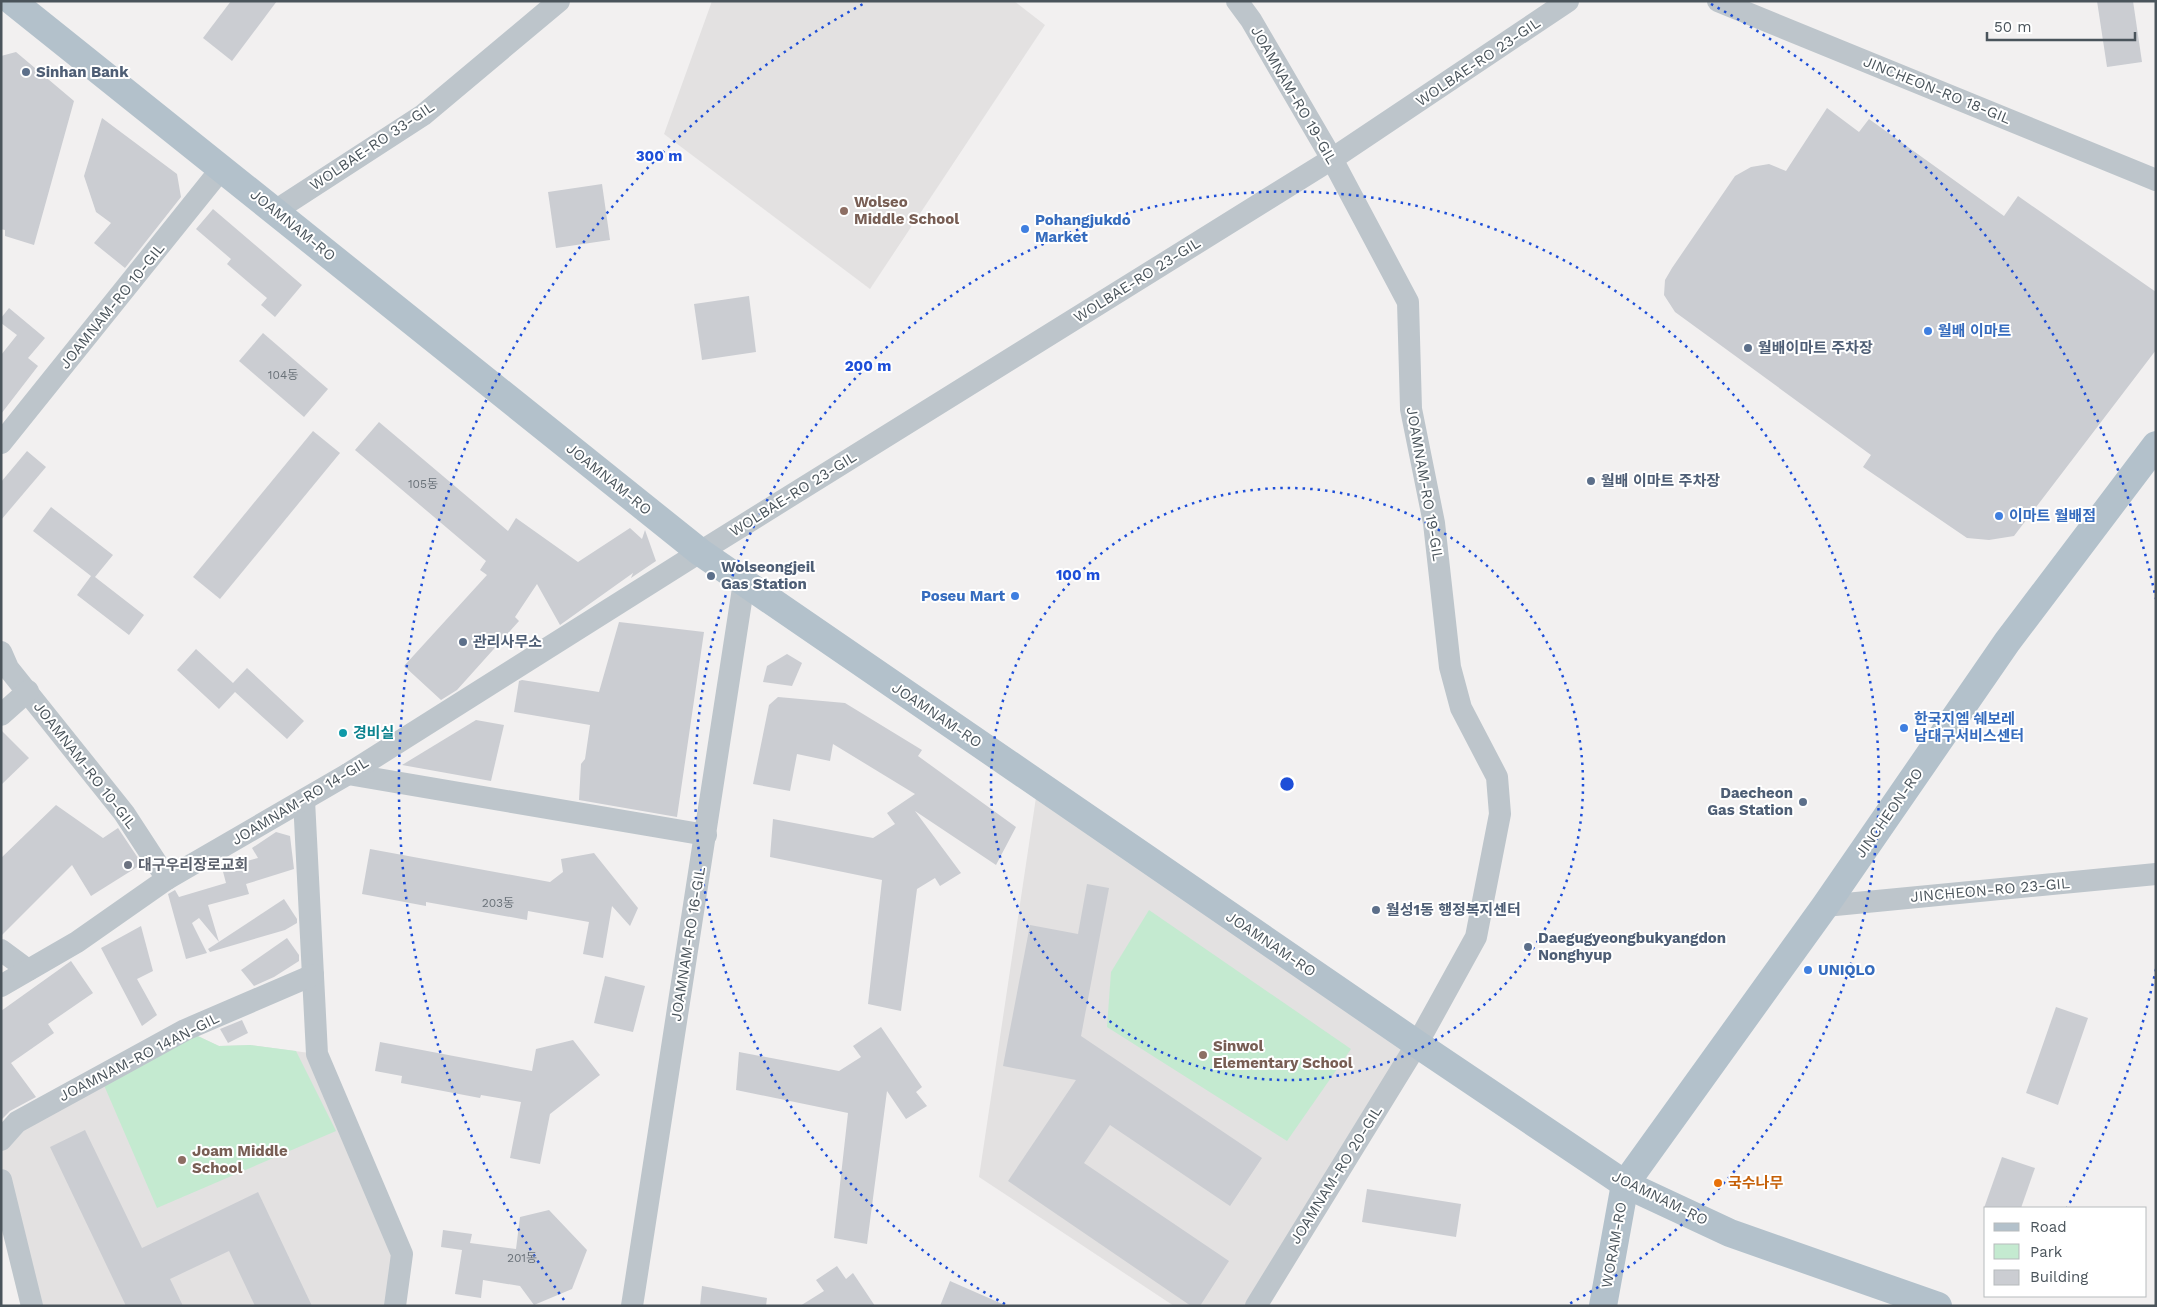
<svg xmlns="http://www.w3.org/2000/svg" width="2157" height="1307" font-family="'Work Sans','Noto Sans KR',sans-serif">
  <style>
    .education { fill: #e3e1e1 }
    .green { fill: #c4ead0 }
    .building { fill: #cbcdd2 }
    .lines { fill: none; stroke-linecap: round; stroke-linejoin: round }
    .minor { stroke: #bdc5cb; stroke-width: 22 }
    .major { stroke: #b3c1cb; stroke-width: 28 }
    .ring { fill: none; stroke: #1d4ed8; stroke-width: 2.5; stroke-dasharray: 2.5 5 }
    .service-dot { fill: #5c6f8a; stroke: #fff; stroke-width: 2 }
    .education-dot { fill: #8d6e63; stroke: #fff; stroke-width: 2 }
    .shop-dot { fill: #3f7fe0; stroke: #fff; stroke-width: 2 }
    .culture-dot { fill: #0f9aa8; stroke: #fff; stroke-width: 2 }
    .worship-dot { fill: #6b7280; stroke: #fff; stroke-width: 2 }
    .food-dot { fill: #e8710a; stroke: #fff; stroke-width: 2 }
    .labels { text-anchor: middle; stroke-width: 4; stroke-linejoin: round; paint-order: stroke }
    .number-label { font-size: 12px; fill: #6a7279 }
    .street-label { font-size: 15px; fill: #4a545b; stroke: #fff }
    .service-label { font-size: 15px; font-weight: bold; fill: #4e5e75; stroke: #fff; text-anchor: start }
    .education-label { font-size: 15px; font-weight: bold; fill: #785e54; stroke: #fff; text-anchor: start }
    .shop-label { font-size: 15px; font-weight: bold; fill: #366cbe; stroke: #fff; text-anchor: start }
    .culture-label { font-size: 15px; font-weight: bold; fill: #0d838f; stroke: #fff; text-anchor: start }
    .worship-label { font-size: 15px; font-weight: bold; fill: #5b616d; stroke: #fff; text-anchor: start }
    .food-label { font-size: 15px; font-weight: bold; fill: #c56008; stroke: #fff; text-anchor: start }
    .centre { fill: #1d4ed8; stroke: #fff; stroke-width: 2.5 }
    .ring-label { font-size: 15px; text-anchor: middle; font-weight: bold; fill: #1d4ed8; stroke: #fff; stroke-width: 4; stroke-linejoin: round; paint-order: stroke }
  </style>
  <rect width="100%" height="100%" fill="#f2f0f0"/>
  <!-- education -->
  <g class="education">
    <polygon points="712,1 1014,1 1045,25 870,289 664,134"/>
    <polygon points="1038,784 1417,1044 1256,1306 1174,1306 979,1177"/>
    <polygon points="185,1030 219,1046 250,1045 317,1054 402,1254 395,1306 32,1306 1,1180 1,1140"/>
  </g>
  <!-- green -->
  <g class="green">
    <polygon points="1149,910 1351,1049 1287,1141 1107,1027 1111,972"/>
    <polygon points="185,1030 219,1046 250,1045 296,1051 336,1131 157,1208 100,1076"/>
  </g>
  <!-- building -->
  <g class="building">
    <polygon points="231,1 277,1 232,61 203,38"/>
    <polygon points="2097,1 2133,1 2142,62 2107,67"/>
    <polygon points="16,52 74,101 34,245 5,236 5,230 1,229 1,56"/>
    <polygon points="1827,108 1859,132 1869,119 2004,216 2018,196 2156,292 2156,350 2014,536 1989,540 1967,538 1863,467 1871,455 1675,312 1664,295 1665,280 1672,268 1735,176 1751,167 1769,164 1786,171"/>
    <polygon points="102,118 177,174 181,197 125,268 94,243 111,223 96,212 84,176"/>
    <polygon points="602,184 610,240 556,248 548,192"/>
    <polygon points="213,209 302,285 275,317 261,305 267,298 227,264 231,259 196,229"/>
    <polygon points="749,296 756,352 702,360 694,304"/>
    <polygon points="9,308 45,338 28,358 38,366 1,414 1,355 17,335 1,323 1,318"/>
    <polygon points="263,333 328,389 304,417 239,361"/>
    <polygon points="379,422 508,531 516,518 578,562 630,528 642,539 645,530 656,561 631,578 633,573 560,625 537,584 515,617 519,621 457,690 441,700 404,666 487,575 480,570 486,561 355,450"/>
    <polygon points="313,431 340,453 220,599 193,577"/>
    <polygon points="27,451 46,467 1,520 1,482"/>
    <polygon points="51,507 113,555 95,577 144,615 129,635 77,595 91,576 33,531"/>
    <polygon points="619,622 704,632 677,817 579,800 581,764 585,759 590,725 514,712 519,681 522,680 599,692"/>
    <polygon points="196,649 233,683 247,668 304,721 287,739 235,692 219,709 177,670"/>
    <polygon points="787,654 802,663 792,686 763,682 767,666"/>
    <polygon points="778,697 845,703 922,750 918,756 1016,827 996,865 915,811 961,873 940,886 935,878 917,889 901,1011 868,1004 882,880 770,857 773,819 873,838 895,824 887,813 915,794 833,744 830,761 797,754 790,791 753,784 769,705"/>
    <polygon points="476,720 504,725 491,781 402,765"/>
    <polygon points="1,730 29,758 1,785"/>
    <polygon points="56,805 103,838 118,828 142,864 91,896 72,865 1,936 1,858"/>
    <polygon points="276,832 290,836 294,869 246,884 249,894 208,905 219,942 199,918 192,923 207,953 186,959 168,894 175,890 179,897 226,883 222,868 258,858 252,848"/>
    <polygon points="370,849 550,882 563,872 561,859 594,853 638,908 630,926 612,906 603,958 583,954 589,922 528,911 527,920 426,902 426,906 362,894"/>
    <polygon points="1087,884 1109,888 1081,1036 1262,1158 1230,1206 1110,1125 1084,1163 1229,1261 1200,1306 1191,1306 1008,1181 1076,1080 1003,1066 1030,925 1078,934"/>
    <polygon points="284,899 297,919 297,923 285,930 210,952 208,949"/>
    <polygon points="141,926 153,971 137,979 157,1015 142,1026 101,948"/>
    <polygon points="287,938 299,955 299,961 274,977 254,986 241,970"/>
    <polygon points="71,961 93,993 48,1024 54,1033 11,1063 36,1097 10,1111 1,1120 1,1011"/>
    <polygon points="605,976 645,986 633,1032 594,1023"/>
    <polygon points="2056,1007 2088,1018 2058,1105 2026,1093"/>
    <polygon points="242,1020 248,1033 228,1043 220,1029"/>
    <polygon points="881,1027 922,1087 916,1092 927,1106 906,1119 887,1091 867,1244 834,1238 848,1113 736,1090 739,1052 839,1071 861,1057 853,1046"/>
    <polygon points="573,1040 600,1075 550,1114 540,1164 510,1158 521,1102 481,1095 480,1098 401,1083 402,1076 375,1071 380,1042 532,1071 536,1049"/>
    <polygon points="85,1130 142,1248 258,1192 312,1306 255,1306 229,1251 170,1279 183,1306 126,1306 50,1147"/>
    <polygon points="2002,1157 2035,1168 2021,1208 1984,1208"/>
    <polygon points="1367,1189 1461,1204 1456,1237 1362,1222"/>
    <polygon points="549,1210 587,1250 572,1289 534,1305 520,1286 483,1280 481,1298 455,1294 462,1250 441,1247 443,1230 472,1234 470,1243 516,1249 520,1217"/>
    <polygon points="837,1266 846,1279 853,1273 875,1306 800,1306 824,1291 816,1280"/>
    <polygon points="950,1281 1007,1306 940,1306"/>
    <polygon points="702,1286 767,1298 766,1306 700,1306"/>
  </g>
  <g class="lines">
    <!-- minor -->
    <g class="minor">
      <polyline points="1237,1 1251,20 1332,159 1408,302 1411,409 1434,523 1450,667 1461,708 1497,777 1500,814 1476,937 1417,1044 1256,1306"/>
      <polyline points="1718,1 2156,180"/>
      <polyline points="275,211 423,115 559,1"/>
      <polyline points="1,443 222,168"/>
      <polyline points="1,652 8,668 124,813 167,879"/>
      <polyline points="1,715 28,691"/>
      <polyline points="348,774 706,835"/>
      <polyline points="304,800 317,1054 402,1254 395,1306"/>
      <polyline points="1825,906 2156,874"/>
      <polyline points="1,950 28,970"/>
      <polyline points="1,986 77,942 167,879 348,774 700,552 1332,159 1568,1"/>
      <polyline points="1,1140 17,1122 185,1030 313,975"/>
      <polyline points="1,1180 32,1306"/>
      <polyline points="632,1306 744,582"/>
    </g>
    <!-- major -->
    <g class="major">
      <polyline points="12,1 700,552 1417,1044 1625,1184 1730,1233 1938,1306"/>
      <polyline points="1603,1306 1625,1184 1825,906 2007,642 2156,445"/>
    </g>
  </g>
  <!-- distance rings -->
  <g class="ring">
    <circle cx="1287" cy="784" r="296"/>
    <path d="M1005 1304A592 592 0 1 1 1569 1304"/>
    <path d="M2156 969A888 888 0 0 1 2067 1208M564 1300A888 888 0 0 1 863 4M1711 4A888 888 0 0 1 2156 599"/>
  </g>
  <!-- markers -->
  <g class="service-dot">
    <circle cx="26" cy="72" r="5"/>
    <circle cx="1748" cy="348" r="5"/>
    <circle cx="1591" cy="481" r="5"/>
    <circle cx="711" cy="576" r="5"/>
    <circle cx="463" cy="642" r="5"/>
    <circle cx="1803" cy="802" r="5"/>
    <circle cx="1376" cy="910" r="5"/>
    <circle cx="1528" cy="947" r="5"/>
  </g>
  <g class="education-dot">
    <circle cx="844" cy="211" r="5"/>
    <circle cx="1203" cy="1055" r="5"/>
    <circle cx="182" cy="1160" r="5"/>
  </g>
  <g class="shop-dot">
    <circle cx="1025" cy="229" r="5"/>
    <circle cx="1928" cy="331" r="5"/>
    <circle cx="1999" cy="516" r="5"/>
    <circle cx="1015" cy="596" r="5"/>
    <circle cx="1904" cy="728" r="5"/>
    <circle cx="1808" cy="970" r="5"/>
  </g>
  <circle class="culture-dot" cx="343" cy="733" r="5"/>
  <circle class="worship-dot" cx="128" cy="865" r="5"/>
  <circle class="food-dot" cx="1718" cy="1183" r="5"/>
  <g class="labels">
    <!-- number labels -->
    <g class="number-label">
      <text x="283" y="379">104동</text>
      <text x="423" y="488">105동</text>
      <text x="498" y="907">203동</text>
      <text x="522" y="1262">201동</text>
    </g>
    <!-- street labels -->
    <g class="street-label">
      <text transform="translate(1478 62) rotate(-34)" y="5">WOLBAE-RO 23-GIL</text>
      <text transform="translate(1937 90) rotate(22)" y="5">JINCHEON-RO 18-GIL</text>
      <text transform="translate(1294 95) rotate(60)" y="5">JOAMNAM-RO 19-GIL</text>
      <text transform="translate(372 146) rotate(-34)" y="5">WOLBAE-RO 33-GIL</text>
      <text transform="translate(293 225) rotate(39)" y="5">JOAMNAM-RO</text>
      <text transform="translate(1137 280) rotate(-32)" y="5">WOLBAE-RO 23-GIL</text>
      <text transform="translate(112 306) rotate(-51)" y="5">JOAMNAM-RO 10-GIL</text>
      <text transform="translate(609 479) rotate(39)" y="5">JOAMNAM-RO</text>
      <text transform="translate(1425 484) rotate(80)" y="5">JOAMNAM-RO 19-GIL</text>
      <text transform="translate(793 494) rotate(-32)" y="5">WOLBAE-RO 23-GIL</text>
      <text transform="translate(937 715) rotate(34)" y="5">JOAMNAM-RO</text>
      <text transform="translate(85 765) rotate(52)" y="5">JOAMNAM-RO 10-GIL</text>
      <text transform="translate(300 801) rotate(-31)" y="5">JOAMNAM-RO 14-GIL</text>
      <text transform="translate(1889 813) rotate(-55)" y="5">JINCHEON-RO</text>
      <text transform="translate(1990 890) rotate(-5)" y="5">JINCHEON-RO 23-GIL</text>
      <text transform="translate(688 944) rotate(-81)" y="5">JOAMNAM-RO 16-GIL</text>
      <text transform="translate(1271 944) rotate(34)" y="5">JOAMNAM-RO</text>
      <text transform="translate(139 1057) rotate(-27)" y="5">JOAMNAM-RO 14AN-GIL</text>
      <text transform="translate(1336 1175) rotate(-58)" y="5">JOAMNAM-RO 20-GIL</text>
      <text transform="translate(1660 1198) rotate(26)" y="5">JOAMNAM-RO</text>
      <text transform="translate(1614 1245) rotate(-80)" y="5">WORAM-RO</text>
    </g>
    <!-- service labels -->
    <g class="service-label">
      <text x="36" y="77">Sinhan Bank</text>
      <text x="1758" y="353">월배이마트 주차장</text>
      <text x="1601" y="486">월배 이마트 주차장</text>
      <text x="721" y="572">Wolseongjeil<tspan x="721" dy="17">Gas Station</tspan></text>
      <text x="473" y="647">관리사무소</text>
      <text x="1793" y="798" text-anchor="end">Daecheon<tspan x="1793" dy="17">Gas Station</tspan></text>
      <text x="1386" y="915">월성1동 행정복지센터</text>
      <text x="1538" y="943">Daegugyeongbukyangdon<tspan x="1538" dy="17">Nonghyup</tspan></text>
    </g>
    <!-- education labels -->
    <g class="education-label">
      <text x="854" y="207">Wolseo<tspan x="854" dy="17">Middle School</tspan></text>
      <text x="1213" y="1051">Sinwol<tspan x="1213" dy="17">Elementary School</tspan></text>
      <text x="192" y="1156">Joam Middle<tspan x="192" dy="17">School</tspan></text>
    </g>
    <!-- shop labels -->
    <g class="shop-label">
      <text x="1035" y="225">Pohangjukdo<tspan x="1035" dy="17">Market</tspan></text>
      <text x="1938" y="336">월배 이마트</text>
      <text x="2009" y="521">이마트 월배점</text>
      <text x="1005" y="601" text-anchor="end">Poseu Mart</text>
      <text x="1914" y="724">한국지엠 쉐보레<tspan x="1914" dy="17">남대구서비스센터</tspan></text>
      <text x="1818" y="975">UNIQLO</text>
    </g>
    <!-- culture labels -->
    <g class="culture-label">
      <text x="353" y="738">경비실</text>
    </g>
    <!-- worship labels -->
    <g class="worship-label">
      <text x="138" y="870">대구우리장로교회</text>
    </g>
    <!-- food labels -->
    <g class="food-label">
      <text x="1728" y="1188">국수나무</text>
    </g>
  </g>
  <circle cx="1287" cy="784" r="8" class="centre"/>
  <g class="ring-label">
    <text x="659" y="161">300 m</text>
    <text x="868" y="371">200 m</text>
    <text x="1078" y="580">100 m</text>
  </g>
  <!-- border -->
  <rect width="2157" height="1307" fill="none" stroke="#4a545b" stroke-width="5"/>
  <!-- legend -->
  <rect x="1984" y="1207" width="162" height="90" fill="#ffffff" stroke="#b7bbbd"/>
  <rect x="1994" y="1223" width="25" height="8" fill="#b3c1cb" stroke="#b7bbbd"/>
  <text x="2030" y="1232" font-size="15" fill="#4a545b">Road</text>
  <rect x="1994" y="1244" width="25" height="15" fill="#c4ead0" stroke="#b7bbbd"/>
  <text x="2030" y="1257" font-size="15" fill="#4a545b">Park</text>
  <rect x="1994" y="1270" width="25" height="15" fill="#cbcdd2" stroke="#b7bbbd"/>
  <text x="2030" y="1282" font-size="15" fill="#4a545b">Building</text>
  <!-- scale -->
  <path d="M1987 32v8h148v-8" fill="none" stroke="#4a545b" stroke-width="2.5"/>
  <text x="1994" y="32" font-size="15" fill="#4a545b" stroke="#ffffff" stroke-width="4" paint-order="stroke">50 m</text>
</svg>
